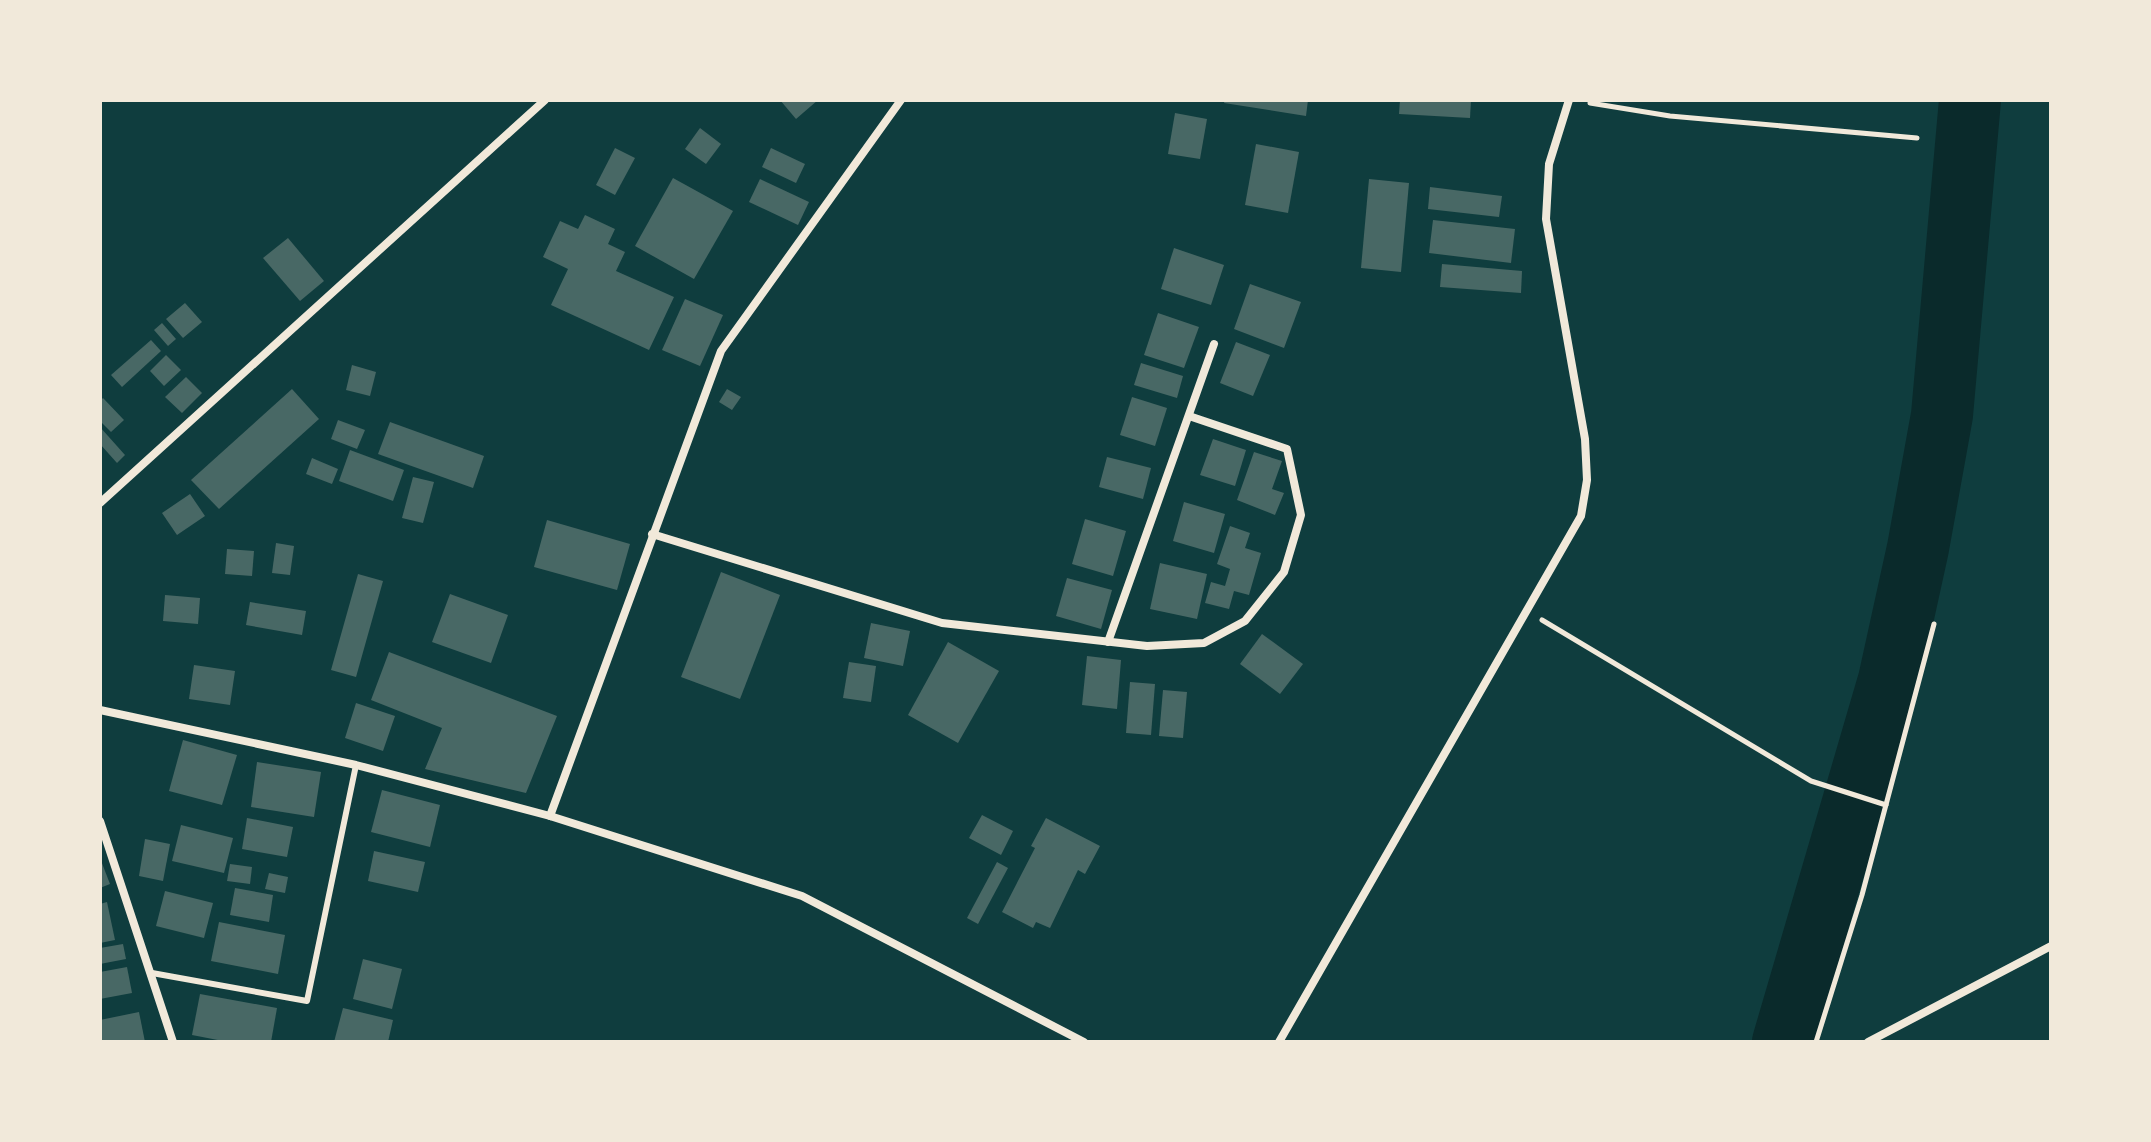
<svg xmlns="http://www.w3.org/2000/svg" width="2151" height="1142" font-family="Jost,sans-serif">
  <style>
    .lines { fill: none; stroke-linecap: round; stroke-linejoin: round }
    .river { stroke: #0a2a2b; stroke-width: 62 }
    .building { fill: #486865 }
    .path { stroke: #f1e9da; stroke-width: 5 }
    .service { stroke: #f1e9da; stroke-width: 6 }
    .minor { stroke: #f1e9da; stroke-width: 8 }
  </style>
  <rect width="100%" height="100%" fill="#0f3d3e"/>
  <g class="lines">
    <!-- river -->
    <polyline class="river" points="1783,1042 1889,680 1918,548 1942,415 1970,100"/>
  </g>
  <!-- building -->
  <g class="building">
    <polygon points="780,100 818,100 796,119"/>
    <polygon points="1225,100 1308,100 1306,116 1224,103"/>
    <polygon points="1400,100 1471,100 1470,118 1399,114"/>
    <polygon points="1175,113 1207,119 1200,159 1168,154"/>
    <polygon points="700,128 721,144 706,164 685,149"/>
    <polygon points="1256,144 1299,152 1288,213 1245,205"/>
    <polygon points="615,148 635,158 615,195 596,185"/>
    <polygon points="771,148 805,164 796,183 762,167"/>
    <polygon points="673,178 733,211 694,279 635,246"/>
    <polygon points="760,179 809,202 798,225 749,202"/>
    <polygon points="1369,179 1409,183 1401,272 1361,268"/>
    <polygon points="1430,187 1502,196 1499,217 1428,209"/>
    <polygon points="585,215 615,229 608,244 625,252 616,271 674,297 649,350 551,305 568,269 543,257 560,221 578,229"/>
    <polygon points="1433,220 1515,229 1511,263 1429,253"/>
    <polygon points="288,238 324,281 300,301 263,258"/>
    <polygon points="1174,248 1224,265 1211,305 1161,289"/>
    <polygon points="1442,264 1522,271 1521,293 1440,287"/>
    <polygon points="1250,284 1301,302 1284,348 1234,329"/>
    <polygon points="685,299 723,315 700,366 662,350"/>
    <polygon points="185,303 202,322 183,338 166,319"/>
    <polygon points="1158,313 1199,327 1184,368 1144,355"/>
    <polygon points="162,323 176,339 168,346 154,330"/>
    <polygon points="151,340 161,351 122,387 111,375"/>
    <polygon points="1236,342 1270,355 1253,396 1220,383"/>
    <polygon points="166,355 181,370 164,386 150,371"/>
    <polygon points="1141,363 1183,376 1177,398 1134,385"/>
    <polygon points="352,365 376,372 370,396 346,390"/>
    <polygon points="186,377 202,393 182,413 165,397"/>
    <polygon points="292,389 319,419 219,509 191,480"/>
    <polygon points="727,389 741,397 732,410 719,402"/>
    <polygon points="1132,397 1167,408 1155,446 1120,435"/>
    <polygon points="103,398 124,420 111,432 100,421 100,401"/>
    <polygon points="338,420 365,430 357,449 331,439"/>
    <polygon points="390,422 484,456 473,488 378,454"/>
    <polygon points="100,427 125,455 117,463 100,444"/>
    <polygon points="1213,439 1246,450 1235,486 1200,475"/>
    <polygon points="350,450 404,470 393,501 339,481"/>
    <polygon points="1254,452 1282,461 1272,489 1284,493 1275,515 1237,500"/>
    <polygon points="1107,457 1151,468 1143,499 1099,487"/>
    <polygon points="312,458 338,469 332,484 306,474"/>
    <polygon points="413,477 434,482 423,523 402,518"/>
    <polygon points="190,494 205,516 177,535 162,513"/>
    <polygon points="1184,502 1225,514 1214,553 1173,541"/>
    <polygon points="1085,519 1126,531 1113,576 1072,564"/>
    <polygon points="547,520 630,544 617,590 534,567"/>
    <polygon points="1230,526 1250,533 1245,548 1261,553 1249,595 1234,591 1229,609 1205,603 1211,582 1225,586 1230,569 1217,564"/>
    <polygon points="276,543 294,546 290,575 272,573"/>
    <polygon points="227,549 254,551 252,576 225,574"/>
    <polygon points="1160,563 1207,574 1197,619 1150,609"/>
    <polygon points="721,572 780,595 740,699 681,677"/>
    <polygon points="358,574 383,581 356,677 331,670"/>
    <polygon points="1067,578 1112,590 1101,629 1056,616"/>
    <polygon points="450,594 508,615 491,663 432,642"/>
    <polygon points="165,595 200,598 198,624 163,621"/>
    <polygon points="250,602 306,611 302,635 246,625"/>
    <polygon points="871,623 910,631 903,666 864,658"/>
    <polygon points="1262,634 1303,664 1280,694 1240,664"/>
    <polygon points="948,642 999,671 958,743 908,715"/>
    <polygon points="389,652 557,716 526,793 425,769 442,728 371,700"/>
    <polygon points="1087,656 1121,660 1117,709 1082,705"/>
    <polygon points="849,662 876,666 871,702 843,698"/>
    <polygon points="194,665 235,671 230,705 189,699"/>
    <polygon points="1130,682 1155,684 1151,735 1126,733"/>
    <polygon points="1163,690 1187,692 1183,738 1159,736"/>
    <polygon points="356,703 395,716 383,751 345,738"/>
    <polygon points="183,740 237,755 222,805 169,791"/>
    <polygon points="257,762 321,772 314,817 251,807"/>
    <polygon points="382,790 440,805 430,847 371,832"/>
    <polygon points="982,815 1013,831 1001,855 969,838"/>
    <polygon points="247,818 293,827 287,857 242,849"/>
    <polygon points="1046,818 1100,846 1085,874 1078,870 1050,928 1036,922 1033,928 1002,912 1035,848 1031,846"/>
    <polygon points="181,825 233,838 224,873 172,861"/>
    <polygon points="145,839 170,844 163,881 139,876"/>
    <polygon points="374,851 425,862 418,892 368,881"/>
    <polygon points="100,858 110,884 100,888"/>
    <polygon points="997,862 1008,868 978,924 967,918"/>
    <polygon points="230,864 252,867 250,884 227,881"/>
    <polygon points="269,873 288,877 285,893 265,889"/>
    <polygon points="235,888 273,895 269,922 230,915"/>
    <polygon points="165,891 213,903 204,938 156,926"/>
    <polygon points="107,902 115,940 100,943 100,904"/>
    <polygon points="219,922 285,935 278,974 211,961"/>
    <polygon points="123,944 126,959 100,964 100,948"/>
    <polygon points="363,959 402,969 392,1009 353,999"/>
    <polygon points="127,967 132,993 100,999 100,972"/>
    <polygon points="200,994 277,1008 271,1042 228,1042 192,1035"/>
    <polygon points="343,1008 393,1020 388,1042 334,1042"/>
    <polygon points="139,1012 145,1042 100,1042 100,1020"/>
  </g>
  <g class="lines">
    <!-- path -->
    <g class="path">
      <polyline points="1590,103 1670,116 1917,138"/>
      <polyline points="1542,620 1811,781 1886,805"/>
      <polyline points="1816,1042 1862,895 1934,624"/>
    </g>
    <!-- service -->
    <polyline class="service" points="152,973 307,1001 356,765"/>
    <!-- minor -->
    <g class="minor">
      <polyline points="100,503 545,100"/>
      <polyline points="652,534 942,623 1147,646 1204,643 1245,621 1284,572 1301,515 1287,449 1189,416"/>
      <polyline points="1108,642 1214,344"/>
      <polyline points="100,710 356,765 550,816 802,896 1084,1042"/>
      <polyline points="550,816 721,351 901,100"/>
      <polyline points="100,821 173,1042"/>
      <polyline points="1279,1042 1581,516 1587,480 1585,439 1546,219 1549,164 1569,100"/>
      <polyline points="1868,1042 2051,946"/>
    </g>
  </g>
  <!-- border -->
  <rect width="2151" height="1142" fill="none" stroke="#f1e9da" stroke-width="204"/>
</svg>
